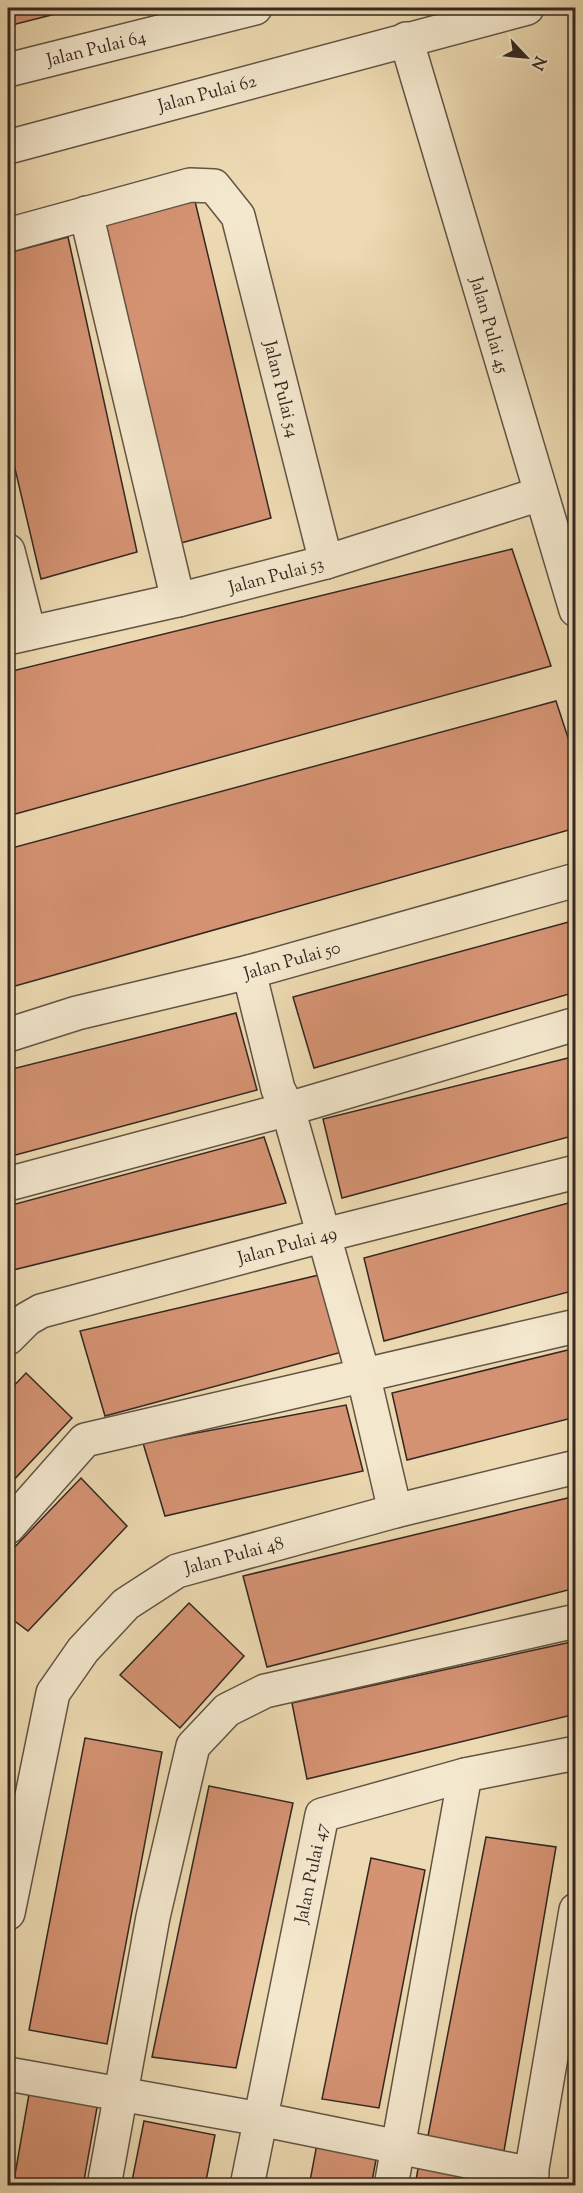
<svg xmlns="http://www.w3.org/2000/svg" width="583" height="2193" font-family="'Sorts Mill Goudy',serif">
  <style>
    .building { fill: #d59373; stroke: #342721; stroke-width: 1.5 }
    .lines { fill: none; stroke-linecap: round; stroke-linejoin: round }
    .minor-casing { stroke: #625445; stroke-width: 36 }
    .minor { stroke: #f3e7cd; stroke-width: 33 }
    .labels { text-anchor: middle; stroke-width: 4.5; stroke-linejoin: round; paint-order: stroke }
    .street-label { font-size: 18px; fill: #342721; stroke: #f3e7cd }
  </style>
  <rect width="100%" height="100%" fill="#eddab2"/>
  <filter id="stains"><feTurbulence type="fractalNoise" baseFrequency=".00333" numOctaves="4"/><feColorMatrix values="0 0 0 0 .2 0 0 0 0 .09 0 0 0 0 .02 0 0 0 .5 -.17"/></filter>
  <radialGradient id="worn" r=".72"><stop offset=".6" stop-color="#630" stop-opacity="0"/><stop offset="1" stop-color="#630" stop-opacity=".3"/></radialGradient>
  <!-- building -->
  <g class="building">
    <polygon points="8,8 79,8 8,26"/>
    <polygon points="194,197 271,518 181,543 102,225"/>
    <polygon points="68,237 137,552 41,579 8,439 8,253"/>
    <polygon points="512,549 551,666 8,816 8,672"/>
    <polygon points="556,701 576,762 576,828 8,988 8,849"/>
    <polygon points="576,920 576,992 314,1068 293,997"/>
    <polygon points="236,1013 257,1090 8,1157 8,1070"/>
    <polygon points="576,1056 576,1135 342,1198 323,1119"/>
    <polygon points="264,1137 286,1203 13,1270 8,1251 8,1206"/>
    <polygon points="576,1201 576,1290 384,1341 364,1258"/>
    <polygon points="319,1275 342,1352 105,1416 80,1331"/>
    <polygon points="576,1348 576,1417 407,1460 392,1393"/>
    <polygon points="26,1373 72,1418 8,1486 8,1392"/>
    <polygon points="346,1405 363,1471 165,1516 143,1443"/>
    <polygon points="81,1478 127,1526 28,1631 8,1616 8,1554"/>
    <polygon points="576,1496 576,1588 267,1667 243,1576"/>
    <polygon points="189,1603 244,1656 180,1728 120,1675"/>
    <polygon points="576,1641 576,1714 307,1779 292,1703"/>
    <polygon points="85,1738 162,1752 107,2044 29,2030"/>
    <polygon points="209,1786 293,1803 236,2068 152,2057"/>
    <polygon points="486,1837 556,1847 504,2151 428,2136"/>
    <polygon points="371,1858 425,1870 379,2108 322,2099"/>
    <polygon points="29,2094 98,2102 83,2186 13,2186"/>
    <polygon points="144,2121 215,2135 205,2186 131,2186"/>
    <polygon points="317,2144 376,2160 371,2186 309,2186"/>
    <polygon points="419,2163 489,2179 488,2186 415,2186"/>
  </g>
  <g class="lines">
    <!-- minor casing -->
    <g class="minor-casing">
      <g id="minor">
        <polyline points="406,39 576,610"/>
        <polyline points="8,70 255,8"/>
        <polyline points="8,147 527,8"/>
        <polyline points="86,213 178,600"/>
        <polyline points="8,235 190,185 214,186 238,216 326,562"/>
        <polyline points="8,551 29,633"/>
        <polyline points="8,638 178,600 326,562 540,494"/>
        <polyline points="249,972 278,1089 288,1109 363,1374 395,1511"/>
        <polyline points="8,1035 77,1013 249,972 576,880"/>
        <polyline points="8,1184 288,1109 576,1024"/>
        <polyline points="8,1338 27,1319 41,1311 325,1235 576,1172"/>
        <polyline points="8,1527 85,1440 576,1326"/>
        <polyline points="8,1913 53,1693 83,1650 126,1604 177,1571 395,1511 576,1467"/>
        <polyline points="8,2074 260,2119 532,2174"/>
        <polyline points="104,2186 153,1917 193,1746 227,1710 265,1691 576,1621"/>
        <polyline points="247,2186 322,1815 465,1775 576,1753"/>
        <polyline points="391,2186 465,1775"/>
        <polyline points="529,2186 576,1910"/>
      </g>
    </g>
    <!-- minor -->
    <use href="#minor" class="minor"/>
  </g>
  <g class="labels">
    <!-- street labels -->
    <g class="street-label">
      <text transform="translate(96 48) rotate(-14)" y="6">Jalan Pulai 64</text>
      <text transform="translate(207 93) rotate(-15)" y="6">Jalan Pulai 62</text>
      <text transform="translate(490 325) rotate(74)" y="6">Jalan Pulai 45</text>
      <text transform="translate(282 389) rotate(76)" y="6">Jalan Pulai 54</text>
      <text transform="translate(276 575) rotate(-15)" y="6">Jalan Pulai 53</text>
      <text transform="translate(292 960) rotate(-16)" y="6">Jalan Pulai 50</text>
      <text transform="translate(287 1245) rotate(-15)" y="6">Jalan Pulai 49</text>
      <text transform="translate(234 1555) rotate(-15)" y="6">Jalan Pulai 48</text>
      <text transform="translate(311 1873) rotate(-78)" y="6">Jalan Pulai 47</text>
    </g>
  </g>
  <!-- margin -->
  <rect width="583" height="2193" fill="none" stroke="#eddab2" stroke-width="30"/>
  <rect x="9" y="9" width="565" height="2175" fill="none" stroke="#342721" stroke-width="3"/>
  <rect x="15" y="15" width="553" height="2163" fill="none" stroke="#342721" stroke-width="1.5"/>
  <!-- north arrow -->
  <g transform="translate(526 57) rotate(116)" stroke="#f3e7cd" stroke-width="4.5" paint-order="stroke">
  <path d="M0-4.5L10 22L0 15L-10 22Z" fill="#342721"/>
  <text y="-9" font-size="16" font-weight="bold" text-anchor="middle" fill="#342721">N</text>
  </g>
  <rect width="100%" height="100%" filter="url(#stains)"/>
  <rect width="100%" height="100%" fill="url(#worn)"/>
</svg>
